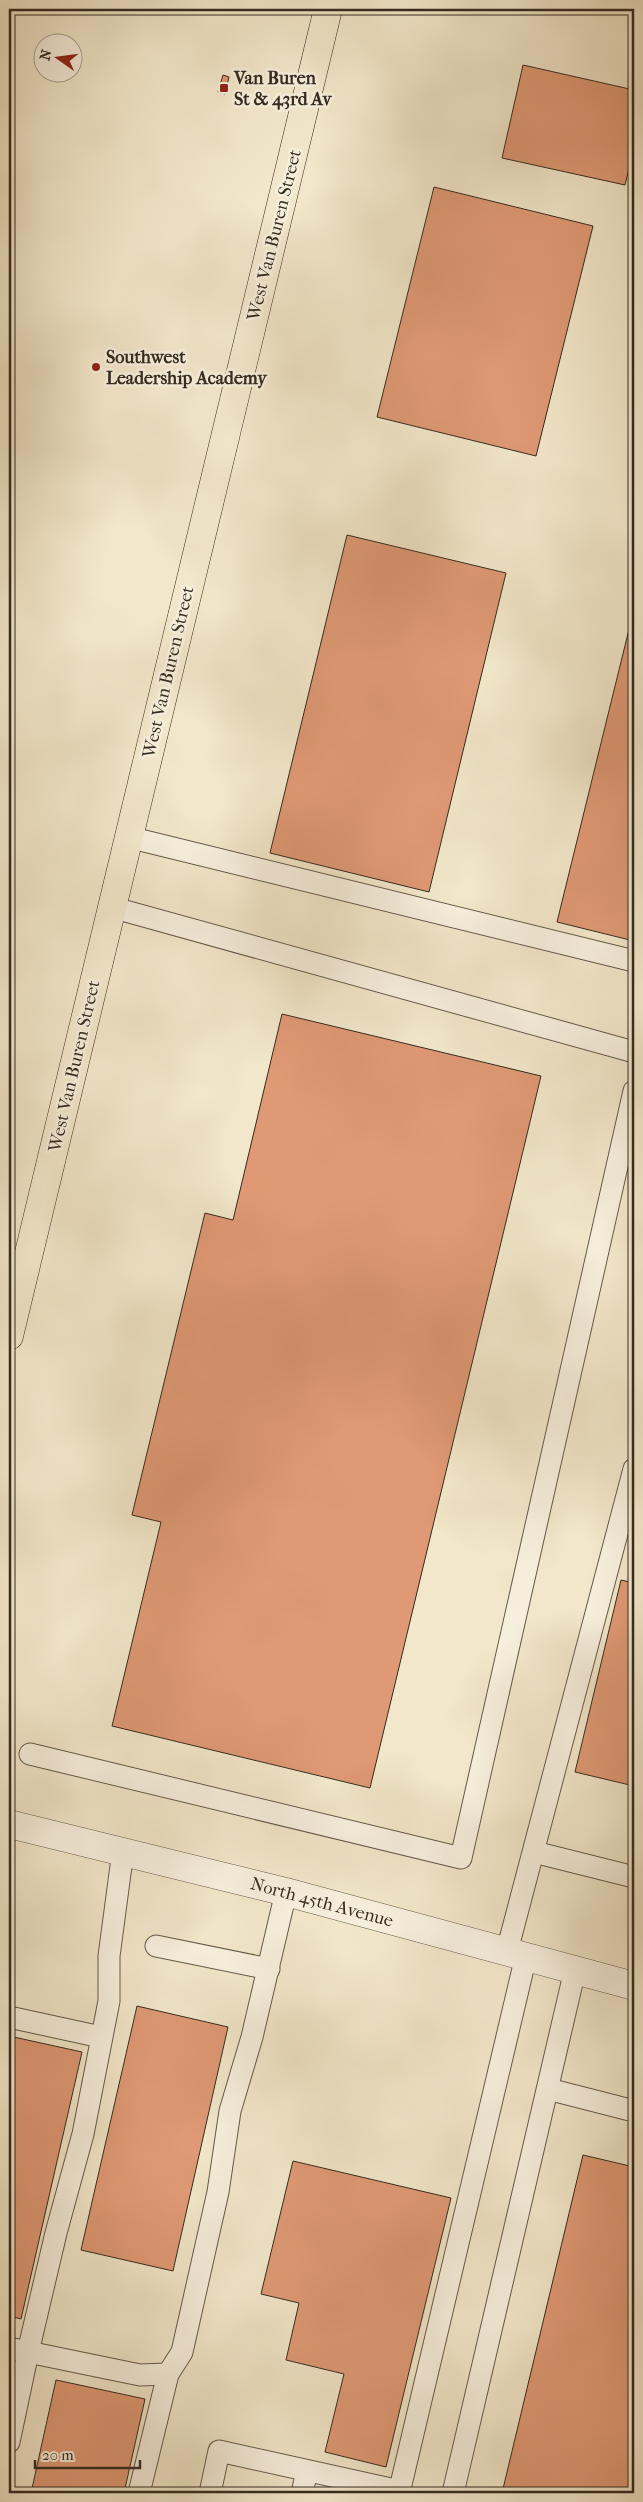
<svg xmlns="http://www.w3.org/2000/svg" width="643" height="2502" font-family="'IM FELL French Canon',serif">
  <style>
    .building { fill: #df9974; stroke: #342b20 }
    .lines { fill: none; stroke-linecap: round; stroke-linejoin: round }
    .lane-casing { stroke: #645a4a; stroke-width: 23 }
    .street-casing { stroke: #645a4a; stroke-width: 29 }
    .primary-casing { stroke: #342b20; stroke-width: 29 }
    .lane { stroke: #f7efdd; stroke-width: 21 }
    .street { stroke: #f7efdd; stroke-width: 28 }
    .primary { stroke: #f2e7ca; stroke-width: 28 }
    .poi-dot { fill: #8f2418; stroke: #f7efdd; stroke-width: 2 }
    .labels { text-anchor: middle; stroke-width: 5; stroke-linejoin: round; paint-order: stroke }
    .poi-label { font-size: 18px; font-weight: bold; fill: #342b20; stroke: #f7efdd; text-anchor: start }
    .street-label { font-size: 18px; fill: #342b20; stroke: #f7efdd }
  </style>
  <rect width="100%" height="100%" fill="#f2e7ca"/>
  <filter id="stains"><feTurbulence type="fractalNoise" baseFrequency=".004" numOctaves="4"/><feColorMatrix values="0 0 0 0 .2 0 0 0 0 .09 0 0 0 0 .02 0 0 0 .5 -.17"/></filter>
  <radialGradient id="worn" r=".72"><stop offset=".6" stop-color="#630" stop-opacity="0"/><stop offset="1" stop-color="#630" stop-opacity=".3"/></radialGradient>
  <!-- building -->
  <g class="building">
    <polygon points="523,65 634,90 634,147 625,185 502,158"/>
    <polygon points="223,75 229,77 225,94 218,92"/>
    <polygon points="434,187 593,226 536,456 377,417"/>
    <polygon points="347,535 506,573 429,892 270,853"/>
    <polygon points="634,609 634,941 557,922"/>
    <polygon points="282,1014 541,1076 370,1788 112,1726 161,1522 132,1515 205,1213 233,1220"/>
    <polygon points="621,1580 634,1583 634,1786 575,1772"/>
    <polygon points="137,2006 228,2027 173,2271 81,2250"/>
    <polygon points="9,2036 82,2052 21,2319 9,2316"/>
    <polygon points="583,2155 634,2167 634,2493 502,2493"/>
    <polygon points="293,2161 451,2198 386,2467 325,2452 344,2374 286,2360 299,2303 261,2294"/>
    <polygon points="56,2380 145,2399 124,2493 31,2493"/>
  </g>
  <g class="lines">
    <!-- lane casing -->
    <g class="lane-casing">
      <g id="lane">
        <polyline points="128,837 634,961"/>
        <polyline points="111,907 634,1052"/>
        <polyline points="30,1754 461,1858 634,1091"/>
        <polyline points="123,1851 109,1956 109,2001 83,2134 56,2233 28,2352 140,2375 168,2374 182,2352 218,2192 230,2111 252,2037 286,1892"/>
        <polyline points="534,1852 634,1877"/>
        <polyline points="156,1946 269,1969"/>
        <polyline points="507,1951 634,1469"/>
        <polyline points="9,2017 101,2037"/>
        <polyline points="548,2089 634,2111"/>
        <polyline points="9,2348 28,2352 9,2442"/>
        <polyline points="139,2493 168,2374"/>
        <polyline points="210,2493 219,2451 400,2491"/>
        <polyline points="302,2493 307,2471"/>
        <polyline points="399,2493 526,1956"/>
        <polyline points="453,2493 575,1970"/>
      </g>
    </g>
    <!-- street casing -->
    <g class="street-casing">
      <polyline id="street" points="9,1824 286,1892 634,1986"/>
    </g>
    <!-- primary casing -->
    <g class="primary-casing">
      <polyline id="primary" points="9,1336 328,9"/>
    </g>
    <!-- lane -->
    <use href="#lane" class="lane"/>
    <!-- street -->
    <use href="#street" class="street"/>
    <!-- primary -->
    <use href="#primary" class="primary"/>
  </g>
  <!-- markers -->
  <g class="poi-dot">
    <rect x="219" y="83" width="10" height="10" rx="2.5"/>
    <circle cx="96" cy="367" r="5"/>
  </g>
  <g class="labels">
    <!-- poi labels -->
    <g class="poi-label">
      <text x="234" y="84">Van Buren<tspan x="234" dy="21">St &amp; 43rd Av</tspan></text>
      <text x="106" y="363">Southwest<tspan x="106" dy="21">Leadership Academy</tspan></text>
    </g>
    <!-- street labels -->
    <g class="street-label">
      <text transform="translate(274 235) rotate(-76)" y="6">West Van Buren Street</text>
      <text transform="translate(168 672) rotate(-77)" y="6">West Van Buren Street</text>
      <text transform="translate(74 1066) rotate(-77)" y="6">West Van Buren Street</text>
      <text transform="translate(322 1902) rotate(15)" y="6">North 45th Avenue</text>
    </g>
  </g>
  <!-- margin -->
  <rect width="643" height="2502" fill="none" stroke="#f2e7ca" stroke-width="30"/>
  <rect x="10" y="10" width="623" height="2482" fill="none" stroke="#342b20" stroke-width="2.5"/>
  <rect x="15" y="15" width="613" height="2472" fill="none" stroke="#342b20"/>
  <!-- north arrow -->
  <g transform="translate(58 58) rotate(284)"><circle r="24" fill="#f7efdd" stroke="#a9a191"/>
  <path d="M0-4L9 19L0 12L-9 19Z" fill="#8f2418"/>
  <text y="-8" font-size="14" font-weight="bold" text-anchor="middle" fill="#342b20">N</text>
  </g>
  <!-- scale -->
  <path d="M35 2460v8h105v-8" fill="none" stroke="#342b20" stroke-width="2.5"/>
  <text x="42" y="2460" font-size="15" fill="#342b20" stroke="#f7efdd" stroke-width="4" paint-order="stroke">20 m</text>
  <rect width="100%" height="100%" filter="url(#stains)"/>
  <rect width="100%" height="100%" fill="url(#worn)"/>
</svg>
